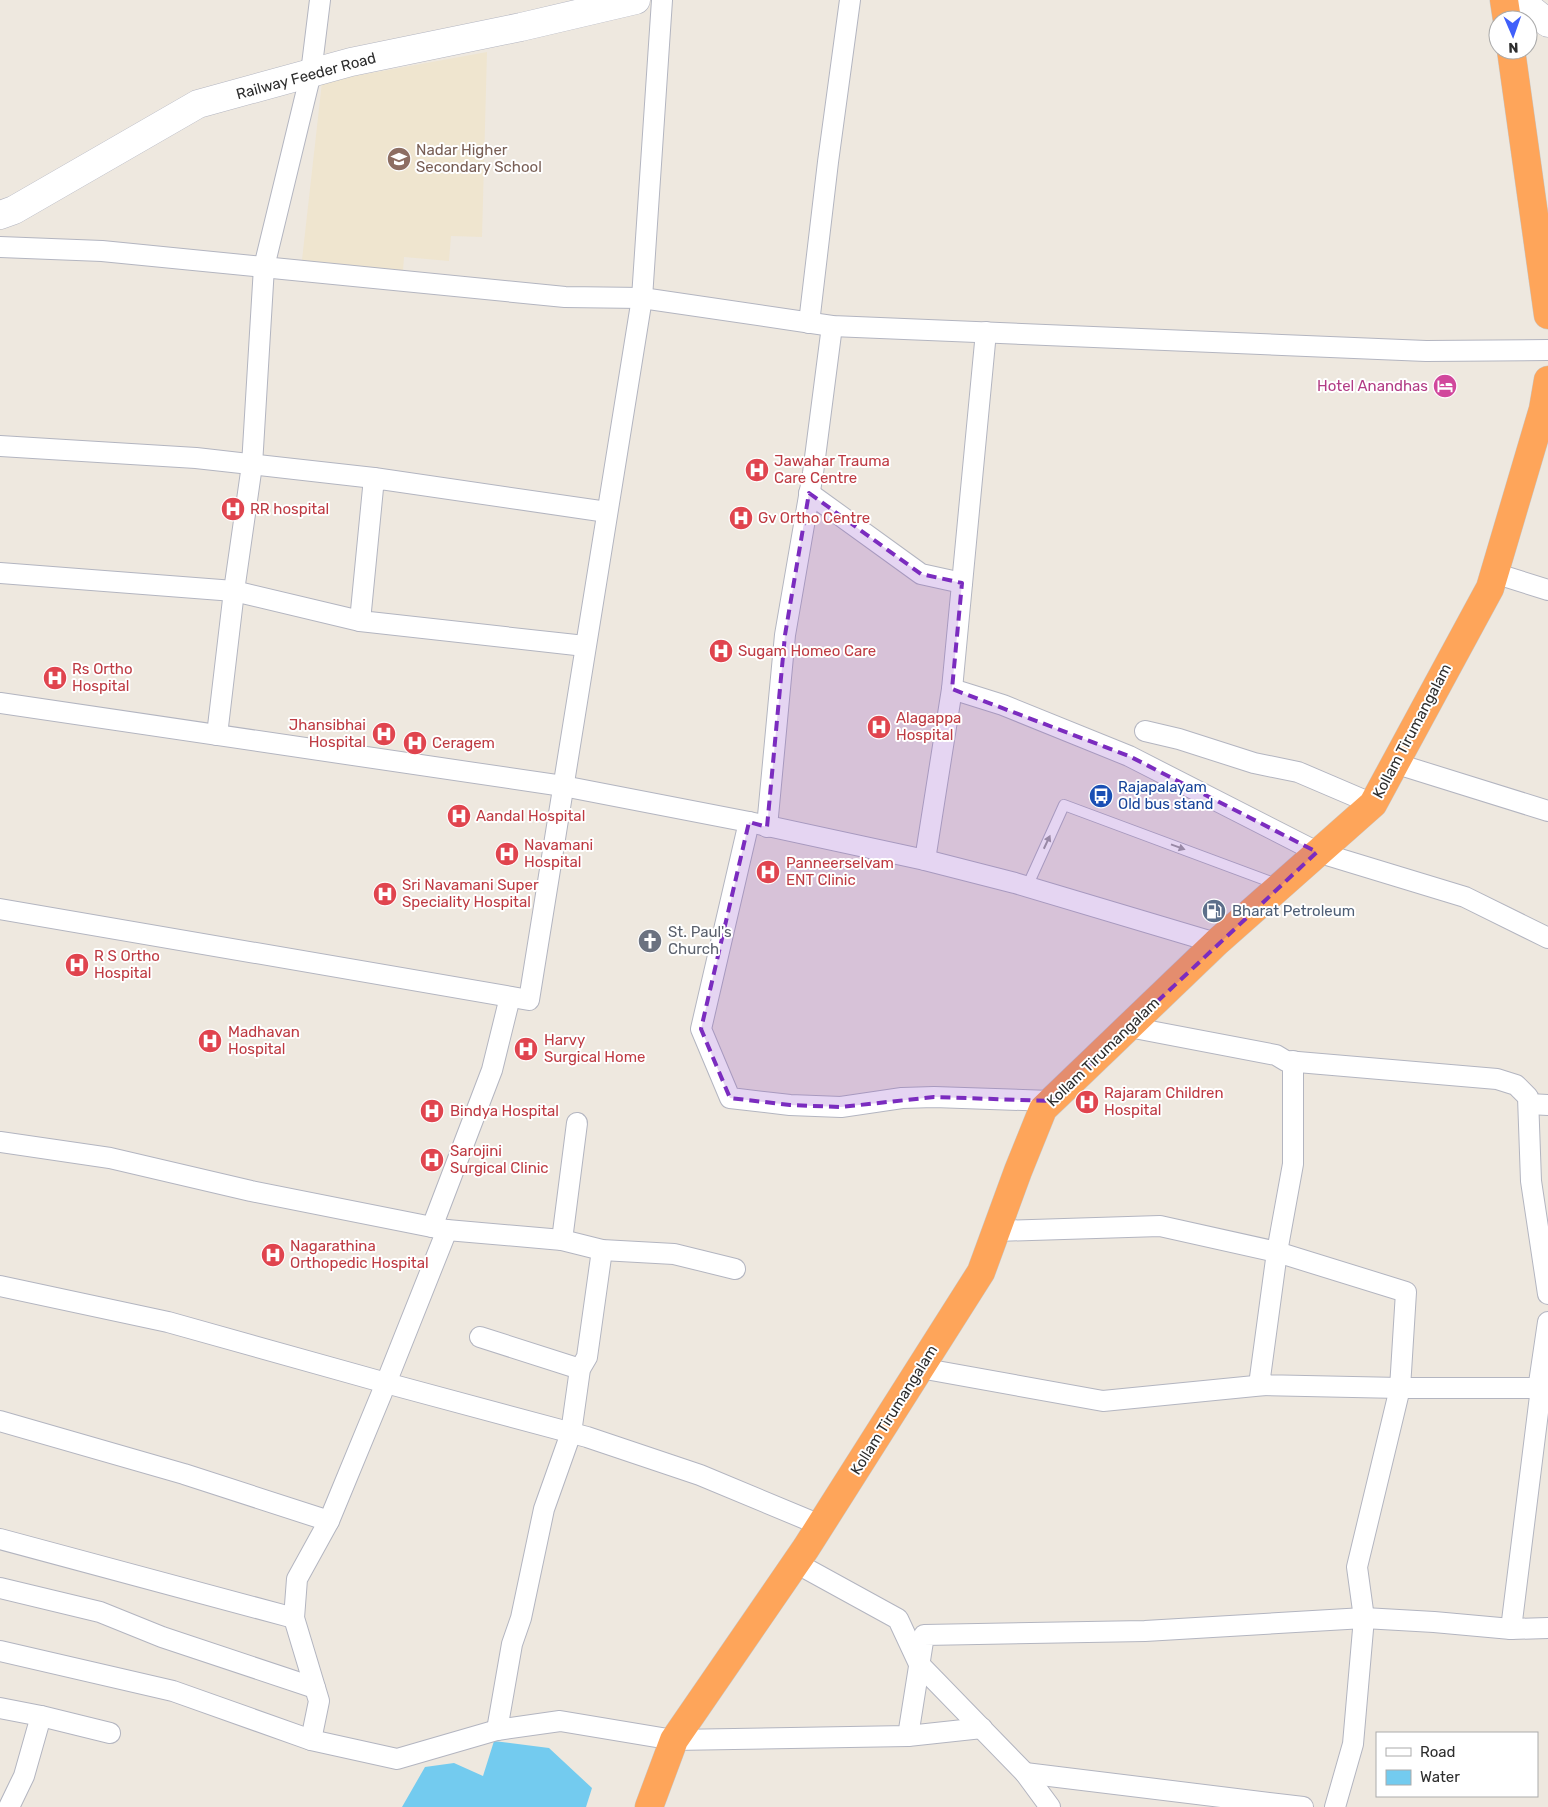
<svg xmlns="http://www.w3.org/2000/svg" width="1548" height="1807" font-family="Rubik,sans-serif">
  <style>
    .education { fill: #efe5cf }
    .water { fill: #73cbef }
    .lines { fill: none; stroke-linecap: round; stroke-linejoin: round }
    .lane-casing { stroke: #b3b5c0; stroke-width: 12 }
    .street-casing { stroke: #b3b5c0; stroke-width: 22 }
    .secondary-casing { stroke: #b3b5c0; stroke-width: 29 }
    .highway-casing { stroke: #c8c8c8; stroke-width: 29 }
    .lane { stroke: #fff; stroke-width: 10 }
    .street { stroke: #fff; stroke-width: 20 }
    .secondary { stroke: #fff; stroke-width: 28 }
    .highway { stroke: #fea55a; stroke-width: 28 }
    .oneway { fill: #a0a0a0 }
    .marked { fill: #7b2cbf; fill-opacity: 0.2; stroke: #7b2cbf; stroke-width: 4; stroke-dasharray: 10 6; stroke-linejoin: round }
    .labels { text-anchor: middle; stroke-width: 4; stroke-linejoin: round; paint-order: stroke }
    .street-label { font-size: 15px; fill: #2d2d2d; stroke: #fff }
    .education-label { font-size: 15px; fill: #785e54; stroke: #fff; text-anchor: start }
    .hotel-label { font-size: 15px; fill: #b23c85; stroke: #fff; text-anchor: end }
    .health-label { font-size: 15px; fill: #be3a42; stroke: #fff; text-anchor: start }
    .transit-label { font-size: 15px; fill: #164399; stroke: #fff; text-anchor: start }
    .service-label { font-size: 15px; fill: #4e5e75; stroke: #fff; text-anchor: start }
    .worship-label { font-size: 15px; fill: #5b616d; stroke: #fff; text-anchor: start }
  </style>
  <rect width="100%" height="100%" fill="#eee8df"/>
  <!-- education -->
  <polygon class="education" points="487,52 482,237 451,236 449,261 404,257 403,271 302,260 322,82"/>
  <!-- water -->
  <polygon class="water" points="494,1741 549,1748 592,1788 586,1807 402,1807 425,1767 454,1763 483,1776"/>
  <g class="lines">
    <!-- lane casing -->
    <g class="lane-casing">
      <polyline id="lane" points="1027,887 1064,805 1279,885"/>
    </g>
    <!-- street casing -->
    <g class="street-casing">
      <g id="street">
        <polyline points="0,247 102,251 565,297 642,298 832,326 1426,351 1548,350"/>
        <polyline points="809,323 828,162 850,0"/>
        <polyline points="0,446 196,458 374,478"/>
        <polyline points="809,493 921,574 962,583"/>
        <polyline points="0,573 234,591 360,621"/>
        <polyline points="1494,573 1548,590"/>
        <polyline points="585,646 360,621 374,478 607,512"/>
        <polyline points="952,689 1003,705 1129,756 1317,852 1465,897 1548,938"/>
        <polyline points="0,703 563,786 749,822 925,860 1015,883 1216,943"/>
        <polyline points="1145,731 1179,739 1254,763 1298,772 1373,804"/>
        <polyline points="217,735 234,591 252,465 264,267 311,73 320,0"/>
        <polyline points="1394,763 1548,811"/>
        <polyline points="749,822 701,1029 730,1098 790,1105 841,1107 902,1098 934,1097 1051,1101"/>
        <polyline points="767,827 785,635 813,473 832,326"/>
        <polyline points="925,860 952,689 986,332"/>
        <polyline points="0,909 529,1000 642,298 662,0"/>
        <polyline points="1129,1027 1276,1055 1286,1061 1497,1079 1516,1085 1528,1097 1531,1181 1548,1294"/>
        <polyline points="1293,1061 1293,1164 1277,1252 1259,1385 1400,1388 1548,1388"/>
        <polyline points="1529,1104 1548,1105"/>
        <polyline points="0,1142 110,1158 251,1191 447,1230 386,1383 329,1521 184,1474 0,1421"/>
        <polyline points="432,1227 492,1070 510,997"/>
        <polyline points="447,1230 562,1240 602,1250 674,1254 735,1269"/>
        <polyline points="996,1231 1160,1226 1277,1252 1406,1292 1400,1388 1357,1567 1364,1618 1353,1744 1335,1807"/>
        <polyline points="562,1240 577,1123"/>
        <polyline points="0,1286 168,1322 386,1383 587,1437 700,1475 820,1525"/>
        <polyline points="480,1337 580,1369"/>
        <polyline points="920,1368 1103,1401 1265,1385"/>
        <polyline points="0,1539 294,1618"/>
        <polyline points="796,1563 898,1619 919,1664 1025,1773 1050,1807"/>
        <polyline points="0,1588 100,1612 162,1637 315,1688"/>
        <polyline points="1511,1629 1541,1388 1539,1383 1548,1322"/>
        <polyline points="0,1651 173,1691 311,1740 397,1759 497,1730 560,1721 674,1740 908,1736 924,1635 1145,1631 1364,1618 1434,1622 1511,1629 1548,1628"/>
        <polyline points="0,1708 41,1716 110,1733"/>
        <polyline points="497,1730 512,1644 521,1618 544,1509 571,1433 580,1369 587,1357 602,1250"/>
        <polyline points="908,1736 982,1728"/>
        <polyline points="311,1740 319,1701 294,1618 297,1579 329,1521"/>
        <polyline points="1025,1773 1303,1807"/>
        <polyline points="9,1807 24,1776 41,1716"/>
      </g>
    </g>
    <!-- secondary casing -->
    <g class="secondary-casing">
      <g id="secondary">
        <polyline points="1519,0 1548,23"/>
        <polyline points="0,215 14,210 198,104 351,62 521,27 636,0"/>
      </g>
    </g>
    <!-- highway casing -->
    <g class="highway-casing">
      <g id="highway">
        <polyline points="1504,0 1507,20"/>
        <polyline points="1511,50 1548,315"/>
        <polyline points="649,1807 674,1740 806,1548 981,1272 1018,1171 1043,1109 1216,943 1373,804 1490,588 1543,409 1548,380"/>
      </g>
    </g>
    <!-- lane -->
    <use href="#lane" class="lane"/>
    <!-- street -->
    <use href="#street" class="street"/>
    <!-- secondary -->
    <use href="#secondary" class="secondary"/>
    <!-- highway -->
    <use href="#highway" class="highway"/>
  </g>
  <!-- one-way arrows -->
  <defs><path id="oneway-solid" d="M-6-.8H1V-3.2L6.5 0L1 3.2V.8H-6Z" transform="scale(1.25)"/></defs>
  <g class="oneway">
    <use href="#oneway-solid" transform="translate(1047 842) rotate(-65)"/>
    <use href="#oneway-solid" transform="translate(1178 847) rotate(20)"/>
  </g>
  <!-- marked area -->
  <path class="marked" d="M809 493 921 574 962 583 952 689 1129 756 1317 852 1051 1101 934 1097 841 1107 790 1105 730 1098 701 1029 749 822 767 827 785 635Z"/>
  <!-- icons -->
  <defs>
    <g id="school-disc" transform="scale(1.25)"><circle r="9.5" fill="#8d6e63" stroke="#fff"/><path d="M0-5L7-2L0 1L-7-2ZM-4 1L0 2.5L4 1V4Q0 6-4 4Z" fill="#fff"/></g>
    <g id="hotel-disc" transform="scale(1.25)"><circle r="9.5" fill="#d1479c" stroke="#fff"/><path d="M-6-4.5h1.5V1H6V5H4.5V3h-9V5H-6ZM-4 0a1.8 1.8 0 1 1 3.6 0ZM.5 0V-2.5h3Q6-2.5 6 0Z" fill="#fff"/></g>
    <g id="hospital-disc" transform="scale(1.25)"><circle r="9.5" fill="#e0444e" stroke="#fff"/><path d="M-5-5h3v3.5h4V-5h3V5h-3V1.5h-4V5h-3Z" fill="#fff"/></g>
    <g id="bus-disc" transform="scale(1.25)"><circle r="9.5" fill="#1a4fb4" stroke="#fff"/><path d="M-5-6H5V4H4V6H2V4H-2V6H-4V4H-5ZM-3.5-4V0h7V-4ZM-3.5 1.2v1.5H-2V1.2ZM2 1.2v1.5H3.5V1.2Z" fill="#fff"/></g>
    <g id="fuel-disc" transform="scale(1.25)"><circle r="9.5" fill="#5c6f8a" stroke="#fff"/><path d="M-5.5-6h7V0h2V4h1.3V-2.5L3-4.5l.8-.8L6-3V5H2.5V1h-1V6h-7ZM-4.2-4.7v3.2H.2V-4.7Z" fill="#fff"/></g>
    <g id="church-disc" transform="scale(1.25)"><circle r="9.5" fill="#6b7280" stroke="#fff"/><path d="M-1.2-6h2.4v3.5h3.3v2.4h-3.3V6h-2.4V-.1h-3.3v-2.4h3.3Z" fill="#fff"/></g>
  </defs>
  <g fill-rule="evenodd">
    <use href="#school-disc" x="399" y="159"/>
    <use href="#hotel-disc" x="1445" y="386"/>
    <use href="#hospital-disc" x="757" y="470"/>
    <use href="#hospital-disc" x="233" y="509"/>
    <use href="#hospital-disc" x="741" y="518"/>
    <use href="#hospital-disc" x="721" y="651"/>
    <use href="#hospital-disc" x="55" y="678"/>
    <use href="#hospital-disc" x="879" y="727"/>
    <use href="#hospital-disc" x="384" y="734"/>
    <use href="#hospital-disc" x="415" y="743"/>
    <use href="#bus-disc" x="1101" y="796"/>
    <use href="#hospital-disc" x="459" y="816"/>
    <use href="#hospital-disc" x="507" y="854"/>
    <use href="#hospital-disc" x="768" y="872"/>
    <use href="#hospital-disc" x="385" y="894"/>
    <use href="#fuel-disc" x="1214" y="911"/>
    <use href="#church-disc" x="650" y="941"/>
    <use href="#hospital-disc" x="77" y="965"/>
    <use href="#hospital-disc" x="210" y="1041"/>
    <use href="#hospital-disc" x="526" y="1049"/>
    <use href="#hospital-disc" x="1087" y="1102"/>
    <use href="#hospital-disc" x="432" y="1111"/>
    <use href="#hospital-disc" x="432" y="1160"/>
    <use href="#hospital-disc" x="273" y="1255"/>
  </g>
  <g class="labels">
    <!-- street labels -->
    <g class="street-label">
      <text transform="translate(306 76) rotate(-15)" y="5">Railway Feeder Road</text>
      <text transform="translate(1412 731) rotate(-62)" y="5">Kollam Tirumangalam</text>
      <text transform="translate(1103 1052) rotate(-44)" y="5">Kollam Tirumangalam</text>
      <text transform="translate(894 1410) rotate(-58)" y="5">Kollam Tirumangalam</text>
    </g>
    <!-- education labels -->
    <g class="education-label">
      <text x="416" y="155">Nadar Higher<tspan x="416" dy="17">Secondary School</tspan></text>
    </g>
    <!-- hotel labels -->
    <g class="hotel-label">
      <text x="1428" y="391">Hotel Anandhas</text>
    </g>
    <!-- health labels -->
    <g class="health-label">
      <text x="774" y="466">Jawahar Trauma<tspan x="774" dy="17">Care Centre</tspan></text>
      <text x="250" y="514">RR hospital</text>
      <text x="758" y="523">Gv Ortho Centre</text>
      <text x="738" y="656">Sugam Homeo Care</text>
      <text x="72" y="674">Rs Ortho<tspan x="72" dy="17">Hospital</tspan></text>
      <text x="896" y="723">Alagappa<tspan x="896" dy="17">Hospital</tspan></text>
      <text x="366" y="730" text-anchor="end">Jhansibhai<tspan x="366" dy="17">Hospital</tspan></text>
      <text x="432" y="748">Ceragem</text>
      <text x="476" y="821">Aandal Hospital</text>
      <text x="524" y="850">Navamani<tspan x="524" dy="17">Hospital</tspan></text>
      <text x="786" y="868">Panneerselvam<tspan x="786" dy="17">ENT Clinic</tspan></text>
      <text x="402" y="890">Sri Navamani Super<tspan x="402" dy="17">Speciality Hospital</tspan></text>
      <text x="94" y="961">R S Ortho<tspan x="94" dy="17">Hospital</tspan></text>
      <text x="228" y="1037">Madhavan<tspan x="228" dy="17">Hospital</tspan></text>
      <text x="544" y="1045">Harvy<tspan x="544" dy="17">Surgical Home</tspan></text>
      <text x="1104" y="1098">Rajaram Children<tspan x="1104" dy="17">Hospital</tspan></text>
      <text x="450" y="1116">Bindya Hospital</text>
      <text x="450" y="1156">Sarojini<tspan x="450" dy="17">Surgical Clinic</tspan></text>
      <text x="290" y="1251">Nagarathina<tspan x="290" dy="17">Orthopedic Hospital</tspan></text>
    </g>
    <!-- transit labels -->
    <g class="transit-label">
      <text x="1118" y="792">Rajapalayam<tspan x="1118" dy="17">Old bus stand</tspan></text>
    </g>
    <!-- service labels -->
    <g class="service-label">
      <text x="1232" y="916">Bharat Petroleum</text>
    </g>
    <!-- worship labels -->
    <g class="worship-label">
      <text x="668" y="937">St. Paul's<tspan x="668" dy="17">Church</tspan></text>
    </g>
  </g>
  <!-- legend -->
  <rect x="1376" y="1732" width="162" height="65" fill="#ffffff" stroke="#ababab"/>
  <rect x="1386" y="1748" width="25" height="8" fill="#ffffff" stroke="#ababab"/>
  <text x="1420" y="1757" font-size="15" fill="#2d2d2d">Road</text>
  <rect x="1386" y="1770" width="25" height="15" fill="#73cbef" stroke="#ababab"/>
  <text x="1420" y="1782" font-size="15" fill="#2d2d2d">Water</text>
  <!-- north arrow -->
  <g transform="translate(1513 35) rotate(178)"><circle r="24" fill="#ffffff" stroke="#ababab"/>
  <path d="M0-4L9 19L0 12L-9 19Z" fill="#405ffa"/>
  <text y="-8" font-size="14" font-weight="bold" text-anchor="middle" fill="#2d2d2d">N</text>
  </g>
</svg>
